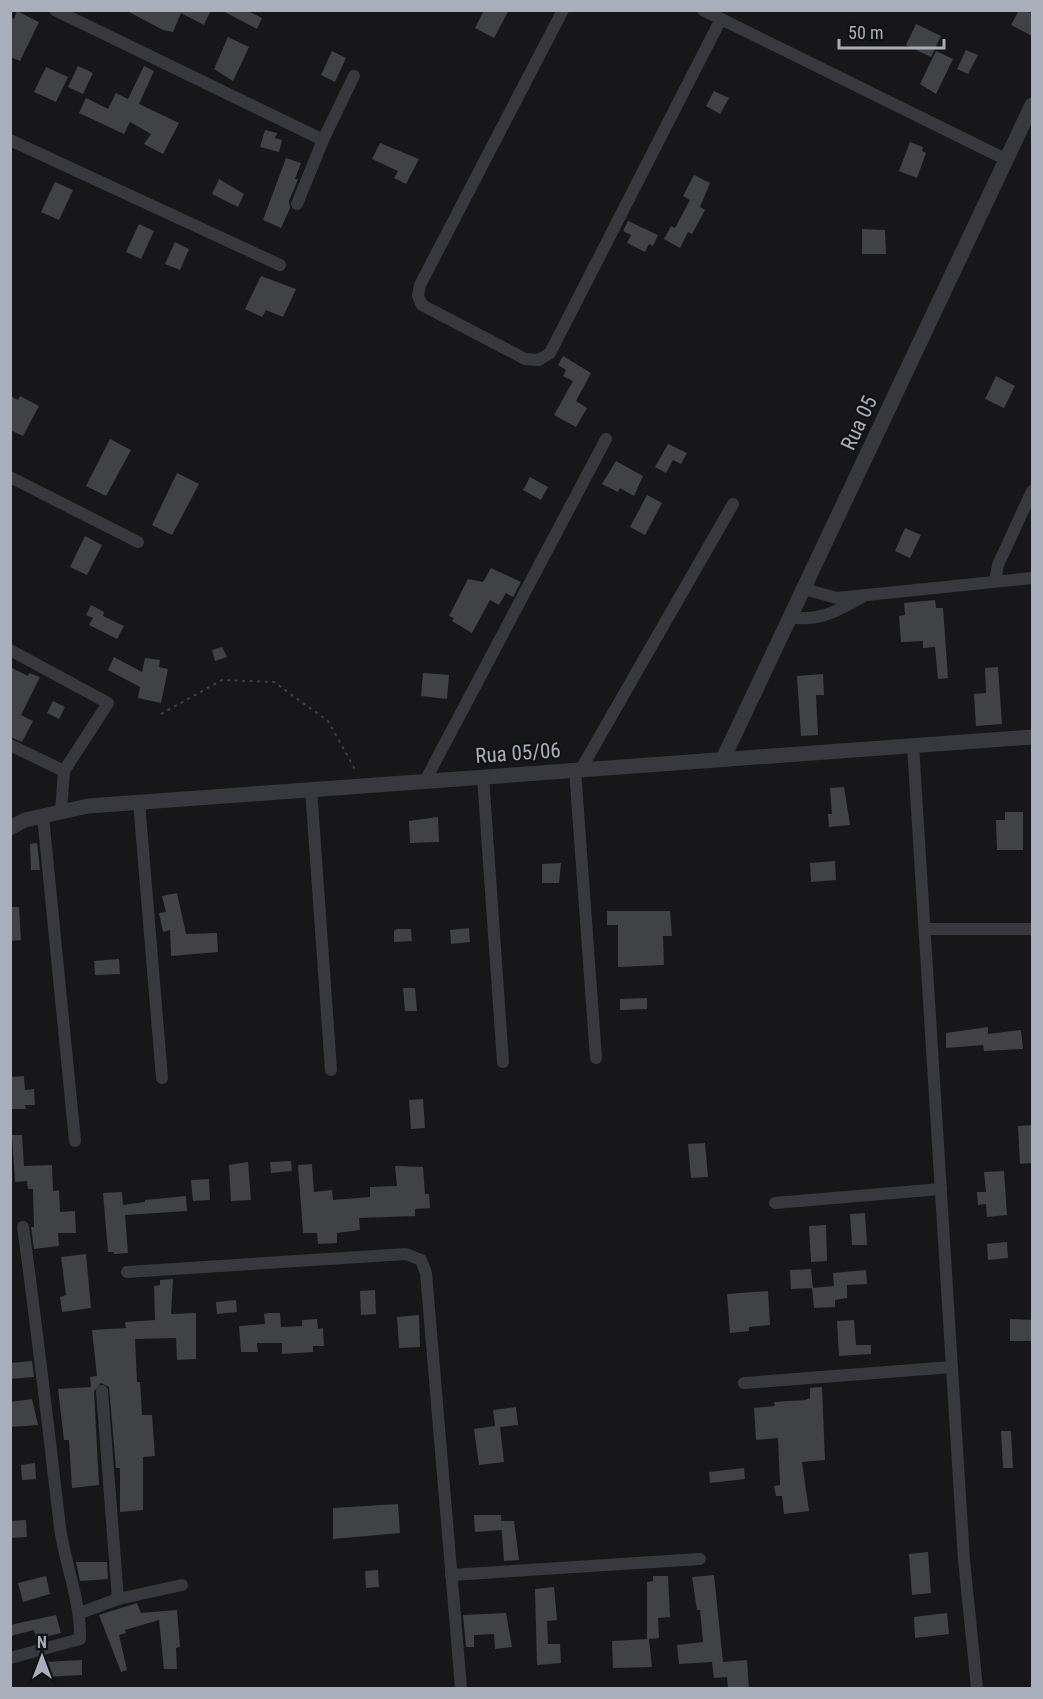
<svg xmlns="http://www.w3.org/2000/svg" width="1043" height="1699" font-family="'Roboto Condensed',sans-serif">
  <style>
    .building { fill: #414246 }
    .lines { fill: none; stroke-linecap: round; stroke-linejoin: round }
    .path { stroke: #3e4045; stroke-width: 2; stroke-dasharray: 3 4.5; stroke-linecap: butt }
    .minor { stroke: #38393e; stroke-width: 12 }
    .tertiary { stroke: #38393e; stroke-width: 15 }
    .labels { text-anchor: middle; stroke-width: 4.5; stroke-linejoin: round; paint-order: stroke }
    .street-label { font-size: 21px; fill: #a9afba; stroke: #121214 }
  </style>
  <rect width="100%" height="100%" fill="#171719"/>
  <!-- building -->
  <g class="building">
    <polygon points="125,10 211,10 204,25 181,13 173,32 163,30"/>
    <polygon points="221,10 246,10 262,18 257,29"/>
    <polygon points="484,10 509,10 494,38 475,28"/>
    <polygon points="1019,10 1032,13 1032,36 1011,25"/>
    <polygon points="17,11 39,22 20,61 10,57 10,17 14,19"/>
    <polygon points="916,24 941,36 931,57 906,45"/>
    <polygon points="228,37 249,47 233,81 214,69"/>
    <polygon points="966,50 978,55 968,74 957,69"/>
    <polygon points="332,51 346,58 335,82 321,75"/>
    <polygon points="936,51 953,59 936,94 920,84"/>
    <polygon points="78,66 93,73 83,94 68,87"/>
    <polygon points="144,66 154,71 139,104 179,123 163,154 144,144 151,134 130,122 124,134 79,113 86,98 108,109 116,93 128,99"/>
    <polygon points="46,67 68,77 56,102 34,92"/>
    <polygon points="714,91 729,98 720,114 706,106"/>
    <polygon points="265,130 277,133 275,138 282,140 279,152 260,147"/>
    <polygon points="910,142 923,147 922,151 926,153 917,178 899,171"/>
    <polygon points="380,143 419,159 406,184 394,178 398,171 372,159"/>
    <polygon points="286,158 301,163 295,179 298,179 289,201 290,208 281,228 263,220"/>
    <polygon points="694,175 710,183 700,207 705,210 692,234 688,232 680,248 664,239 671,226 675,228 690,200 683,196"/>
    <polygon points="219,179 244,194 238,207 212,194"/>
    <polygon points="55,182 73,190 59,220 41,212"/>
    <polygon points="628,221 658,235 653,246 649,244 645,252 627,243 631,235 623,231"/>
    <polygon points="139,224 154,231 141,259 126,252"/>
    <polygon points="862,229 885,230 886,254 862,254"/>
    <polygon points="175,242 189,249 180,270 165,264"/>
    <polygon points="261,276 296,289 283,317 266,310 262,317 245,309"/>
    <polygon points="563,356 591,373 576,401 587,408 576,427 554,415 573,381 563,376 566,370 558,365"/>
    <polygon points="996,376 1015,386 1004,408 985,399"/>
    <polygon points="10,396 18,400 20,396 39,406 23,436 10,430"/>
    <polygon points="110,439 131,450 106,496 86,486"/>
    <polygon points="668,444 687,453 681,464 673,460 666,473 655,467"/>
    <polygon points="616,461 643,476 634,496 620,488 618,492 602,484"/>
    <polygon points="177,473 199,484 172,535 152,525"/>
    <polygon points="530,477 548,487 541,500 523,490"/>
    <polygon points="647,495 662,503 645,535 630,527"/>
    <polygon points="905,528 921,535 910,558 895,551"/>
    <polygon points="85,536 102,545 87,575 70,567"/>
    <polygon points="491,568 521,582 513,597 506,593 499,605 490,600 472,633 452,621 454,618 449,616 468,579 483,582"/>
    <polygon points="935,600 936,608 943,608 948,678 938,679 935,647 923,648 923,641 901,642 899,616 905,615 904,603"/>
    <polygon points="91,605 104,612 103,616 124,626 117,639 89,625 93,618 86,615"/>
    <polygon points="222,647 227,657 215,661 212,650"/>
    <polygon points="114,657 142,672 145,658 160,660 159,667 168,669 161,703 138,698 140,687 108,670"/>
    <polygon points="10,667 28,676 29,673 40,677 21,715 33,721 22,742 10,737"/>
    <polygon points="998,667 1002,724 976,726 974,694 986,693 985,668"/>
    <polygon points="423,673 449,675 447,699 421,696"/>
    <polygon points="823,674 824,695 816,695 818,735 801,736 797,676"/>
    <polygon points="53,701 65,707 59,719 47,713"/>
    <polygon points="844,787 850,825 829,827 828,814 832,814 830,788"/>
    <polygon points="1005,812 1023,812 1023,850 997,850 996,820 1005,820"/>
    <polygon points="438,817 439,842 410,843 409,821"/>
    <polygon points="37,843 40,870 31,870 30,844"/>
    <polygon points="835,861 836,880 811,882 810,863"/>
    <polygon points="561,863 559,883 542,883 542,864"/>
    <polygon points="177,893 186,934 217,933 218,952 171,956 170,930 163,932 159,913 166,912 162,896"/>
    <polygon points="10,907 19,907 21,940 10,941"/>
    <polygon points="607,911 670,911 672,936 663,936 664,965 618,967 618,925 607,925"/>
    <polygon points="469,928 470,942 451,944 450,930"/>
    <polygon points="397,929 411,929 412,941 394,942 394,931"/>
    <polygon points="119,959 120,974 95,975 94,961"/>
    <polygon points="403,988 415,988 417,1011 405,1011"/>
    <polygon points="647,998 647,1009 620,1010 620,999"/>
    <polygon points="988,1027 988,1034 1021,1030 1023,1049 984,1051 983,1045 946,1048 946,1033"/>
    <polygon points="24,1076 25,1090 34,1089 35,1105 25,1105 26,1109 10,1109 10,1077"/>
    <polygon points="423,1099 425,1128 411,1129 409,1100"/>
    <polygon points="1032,1125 1032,1163 1020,1164 1018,1126"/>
    <polygon points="12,1135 22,1135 24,1166 52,1165 53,1191 59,1190 60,1212 75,1211 76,1233 58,1233 59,1246 34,1249 31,1227 34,1227 33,1189 28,1189 27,1181 15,1182"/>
    <polygon points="705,1143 708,1177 691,1178 688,1144"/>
    <polygon points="291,1161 292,1171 271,1173 270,1162"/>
    <polygon points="248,1162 251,1200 231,1201 229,1165"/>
    <polygon points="312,1164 314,1192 332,1190 333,1200 370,1197 370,1187 397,1186 395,1166 423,1167 425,1194 429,1194 430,1208 415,1209 415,1216 359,1218 360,1230 337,1233 337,1243 318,1244 317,1233 303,1233 298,1165"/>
    <polygon points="1004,1171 1007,1215 987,1217 986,1204 978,1205 977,1192 986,1192 984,1172"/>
    <polygon points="209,1179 210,1200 193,1201 191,1180"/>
    <polygon points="122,1192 123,1205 145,1202 145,1200 186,1196 187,1211 125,1215 128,1253 114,1254 114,1252 108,1252 103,1193"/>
    <polygon points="865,1213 867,1245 852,1245 850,1214"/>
    <polygon points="826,1225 827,1261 811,1262 809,1226"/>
    <polygon points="1007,1242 1008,1258 988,1260 987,1244"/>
    <polygon points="86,1254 91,1308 62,1312 60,1297 66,1295 61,1257"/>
    <polygon points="811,1269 813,1288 791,1289 790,1270"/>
    <polygon points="866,1270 867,1284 847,1285 847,1298 835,1300 835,1307 814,1308 812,1288 834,1286 833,1273"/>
    <polygon points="173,1279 171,1314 196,1313 196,1359 177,1360 176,1338 135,1339 137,1382 140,1382 142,1415 152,1415 155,1456 143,1457 143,1510 120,1512 120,1468 116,1468 109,1387 101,1383 94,1391 99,1485 72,1488 69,1440 64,1440 58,1389 91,1387 90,1377 97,1376 92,1330 126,1328 125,1322 155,1320 154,1286 160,1285 160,1280"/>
    <polygon points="375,1290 376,1314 361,1315 360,1291"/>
    <polygon points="768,1291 770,1325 749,1327 749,1331 730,1333 727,1294"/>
    <polygon points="236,1300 237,1312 217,1314 216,1302"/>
    <polygon points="267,1313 280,1313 281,1327 302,1326 302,1320 317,1319 318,1329 323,1328 324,1346 313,1346 313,1352 282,1354 282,1343 257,1343 258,1352 241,1352 239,1326 265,1324 264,1314"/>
    <polygon points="419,1315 420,1347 399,1348 397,1317"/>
    <polygon points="1010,1319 1032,1320 1032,1341 1010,1341"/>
    <polygon points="854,1320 856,1345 871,1345 871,1354 839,1356 837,1321"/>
    <polygon points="32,1361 34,1377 10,1379 10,1363"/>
    <polygon points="822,1387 825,1460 802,1462 809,1511 784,1514 782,1496 776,1496 774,1486 780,1485 778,1438 756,1440 754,1408 775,1406 774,1402 805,1400 810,1398 810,1388"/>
    <polygon points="32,1399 38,1425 10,1427 10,1402"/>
    <polygon points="516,1407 518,1425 500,1427 504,1462 479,1465 474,1429 495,1426 493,1410"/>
    <polygon points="1001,1431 1011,1431 1013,1468 1003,1468"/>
    <polygon points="35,1463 36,1479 22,1480 21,1465"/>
    <polygon points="744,1468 745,1479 710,1483 709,1472"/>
    <polygon points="398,1504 400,1533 333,1539 333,1508"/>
    <polygon points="474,1515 501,1515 502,1530 475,1532"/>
    <polygon points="26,1520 27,1537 10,1538 10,1521"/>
    <polygon points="501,1521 514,1521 519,1560 504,1561"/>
    <polygon points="928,1552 931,1593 912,1595 909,1554"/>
    <polygon points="76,1562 107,1562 108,1579 80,1581"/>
    <polygon points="378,1570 379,1587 366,1588 365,1571"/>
    <polygon points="714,1575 723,1662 747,1660 749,1689 728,1689 727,1677 714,1678 712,1662 679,1664 677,1645 703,1642 700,1610 697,1610 692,1577"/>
    <polygon points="46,1576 50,1594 23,1602 18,1583"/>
    <polygon points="653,1576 668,1576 670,1617 658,1618 659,1638 649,1639 652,1667 613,1668 612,1641 647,1639 647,1582 653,1581"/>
    <polygon points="554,1587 557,1620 547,1621 548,1644 560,1644 561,1663 537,1665 535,1589"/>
    <polygon points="137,1603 141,1613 177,1610 180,1647 176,1648 177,1669 164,1669 159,1620 125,1630 126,1633 119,1635 127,1670 121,1672 99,1615"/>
    <polygon points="506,1613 512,1647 495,1649 494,1634 474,1635 474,1647 466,1647 463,1615"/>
    <polygon points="947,1613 949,1634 915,1638 914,1617"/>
    <polygon points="56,1615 61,1633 36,1639 34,1630 10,1636 10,1625"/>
    <polygon points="82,1660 82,1675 44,1677 44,1662"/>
  </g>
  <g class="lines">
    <!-- path -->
    <polyline class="path" points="161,714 222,680 274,682 328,721 356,771"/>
    <!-- minor -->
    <g class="minor">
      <polyline points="55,10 323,140"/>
      <polyline points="563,10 420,285 418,296 422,305 525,359 539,360 550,353 721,19"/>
      <polyline points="703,10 1007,160"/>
      <polyline points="10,140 280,265"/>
      <polyline points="297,204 323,140 354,76"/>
      <polyline points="10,477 138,542"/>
      <polyline points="995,581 998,565 1032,491"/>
      <polyline points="804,589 837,598 1032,578"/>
      <path d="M790 617C819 622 837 611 862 597"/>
      <polyline points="10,650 108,703 64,771 61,812"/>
      <polyline points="10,745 64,771"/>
      <polyline points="913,745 964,1560 977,1688"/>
      <polyline points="581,769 733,504"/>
      <polyline points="575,770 596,1058"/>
      <polyline points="483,777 503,1062"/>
      <polyline points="425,781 606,439"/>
      <polyline points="311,789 331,1070"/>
      <polyline points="139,802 162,1078"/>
      <polyline points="43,816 75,1141"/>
      <polyline points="925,929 1032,929"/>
      <polyline points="775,1203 941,1189"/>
      <polyline points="127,1272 406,1254 421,1260 426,1273 461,1688"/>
      <polyline points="744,1383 952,1367"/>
      <polyline points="102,1391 118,1599"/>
      <polyline points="451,1575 700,1559"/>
      <polyline points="80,1613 118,1599 182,1585"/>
      <path d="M10 1658 80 1639C81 1601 65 1565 60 1527 48 1427 37 1327 23 1227"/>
    </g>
    <!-- tertiary -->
    <g class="tertiary">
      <polyline points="723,759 1032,105"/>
      <polyline points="10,828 25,820 88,806 1032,737"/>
    </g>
  </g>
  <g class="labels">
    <!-- street labels -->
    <g class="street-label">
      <text transform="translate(859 423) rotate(-65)" y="7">Rua 05</text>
      <text transform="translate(518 753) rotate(-4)" y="7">Rua 05/06</text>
    </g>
  </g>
  <!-- border -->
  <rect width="1043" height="1699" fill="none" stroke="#a9afba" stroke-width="24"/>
  <!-- north arrow -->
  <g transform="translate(42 1657)" stroke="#121214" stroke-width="4.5" paint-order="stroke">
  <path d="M0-4.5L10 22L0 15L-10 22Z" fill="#a9afba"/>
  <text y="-9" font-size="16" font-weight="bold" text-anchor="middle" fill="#a9afba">N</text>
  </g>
  <!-- scale -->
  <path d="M839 39v9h105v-9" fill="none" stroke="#a9afba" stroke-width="3"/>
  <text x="848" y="39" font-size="18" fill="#a9afba" stroke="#121214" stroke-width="4.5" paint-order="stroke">50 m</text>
</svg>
